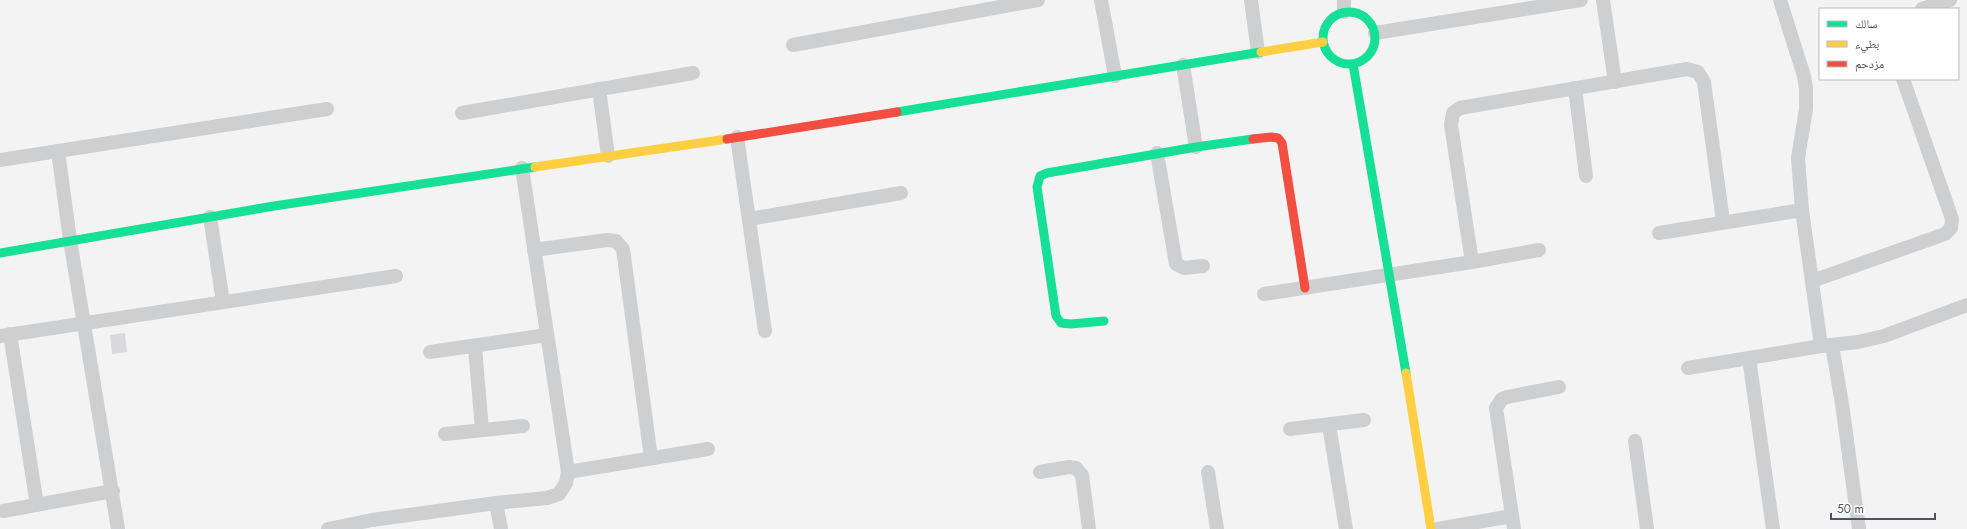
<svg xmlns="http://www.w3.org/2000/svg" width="1967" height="529" font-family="Jost,'Noto Naskh Arabic',sans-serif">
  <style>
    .building { fill: #dadadc }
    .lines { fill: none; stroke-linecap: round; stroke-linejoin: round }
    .street { stroke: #cecfd1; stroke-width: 14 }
    .fast { stroke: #16e098; stroke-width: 9 }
    .slow { stroke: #ffcf43; stroke-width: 9 }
    .jam { stroke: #f24e42; stroke-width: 9 }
  </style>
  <rect width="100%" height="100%" fill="#f4f3f3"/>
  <!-- building -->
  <polygon class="building" points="125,333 127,352 112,354 110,335"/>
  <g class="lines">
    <!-- street -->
    <g class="street">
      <polyline points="1101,0 1115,76"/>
      <polyline points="1251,0 1258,52"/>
      <polyline points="1344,0 1344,12"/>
      <polyline points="1603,0 1615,82"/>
      <polyline points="1780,0 1804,76 1806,89 1806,109 1798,158 1802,210"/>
      <polyline points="1922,9 1950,0"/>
      <polyline points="1375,33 1581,0"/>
      <polyline points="793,45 1038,0"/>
      <polyline points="1183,65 1196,147"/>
      <polyline points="1575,88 1586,176"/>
      <polyline points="599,89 608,156"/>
      <polyline points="462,113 693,73"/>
      <polyline points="737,137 765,331"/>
      <polyline points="58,151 70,240 118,529"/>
      <polyline points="1157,153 1176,264 1184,268 1203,266"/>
      <polyline points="0,160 327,109"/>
      <polyline points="210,217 223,302"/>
      <polyline points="749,219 901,193"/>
      <polyline points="1659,233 1802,210 1821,346"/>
      <polyline points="534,250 607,240 616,241 623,249 651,458"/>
      <polyline points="1472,262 1451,125 1453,113 1460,108 1687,69 1698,72 1704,82 1723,221"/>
      <polyline points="1812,281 1945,234 1951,228 1952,219 1903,79"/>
      <polyline points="1264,294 1472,262 1539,250"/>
      <polyline points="10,334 37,505"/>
      <polyline points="0,336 396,276"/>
      <polyline points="1832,345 1842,404 1859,529"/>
      <polyline points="475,347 482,430"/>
      <polyline points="430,352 547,335"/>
      <polyline points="1749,358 1773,529"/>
      <polyline points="1688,368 1821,346 1858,342 1884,336 1967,305"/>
      <polyline points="1329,425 1346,529"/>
      <polyline points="1290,429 1364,420"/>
      <polyline points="445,434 523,426"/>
      <polyline points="1635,441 1647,529"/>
      <polyline points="568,472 708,449"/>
      <polyline points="1040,472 1069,467 1076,468 1082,475 1089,529"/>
      <polyline points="1208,472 1217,529"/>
      <polyline points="496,503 501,529"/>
      <polyline points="3,511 113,491"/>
      <polyline points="328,529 372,520 496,503 547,498 559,494 566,483 568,472 522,168"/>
      <polyline points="1438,529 1512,516"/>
      <polyline points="1514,529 1496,408 1502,399 1507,397 1559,387"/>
    </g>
    <!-- fast -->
    <g class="fast">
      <circle cx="1349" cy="38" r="26"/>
      <polyline points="1353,64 1406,373"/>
      <polyline points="897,112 1261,52"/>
      <polyline points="0,253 274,206 535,167"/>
      <polyline points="1104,321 1071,324 1061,323 1056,316 1037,187 1040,176 1047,173 1196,147 1253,139"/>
    </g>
    <!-- slow -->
    <g class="slow">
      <polyline points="1261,52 1323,42"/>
      <polyline points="535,167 727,139"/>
      <polyline points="1406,373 1431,529"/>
    </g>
    <!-- jam -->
    <g class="jam">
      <polyline points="727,139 897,112"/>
      <polyline points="1253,139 1271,137 1278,138 1282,143 1305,288"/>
    </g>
  </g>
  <!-- legend -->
  <rect x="1819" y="8" width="140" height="72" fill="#ffffff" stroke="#b7bbbf"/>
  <rect x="1827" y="21" width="20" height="6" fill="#16e098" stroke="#b7bbbf"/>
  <text x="1855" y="28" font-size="12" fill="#4b545f">سالك</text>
  <rect x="1827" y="41" width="20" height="6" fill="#ffcf43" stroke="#b7bbbf"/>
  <text x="1855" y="48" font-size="12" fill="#4b545f">بطيء</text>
  <rect x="1827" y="61" width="20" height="6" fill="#f24e42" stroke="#b7bbbf"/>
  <text x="1855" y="68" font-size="12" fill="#4b545f">مزدحم</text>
  <!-- scale -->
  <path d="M1831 513v6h104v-6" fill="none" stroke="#4b545f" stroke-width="2"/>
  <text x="1837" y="513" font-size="12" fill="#4b545f" stroke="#ffffff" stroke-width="3" paint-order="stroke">50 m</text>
</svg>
